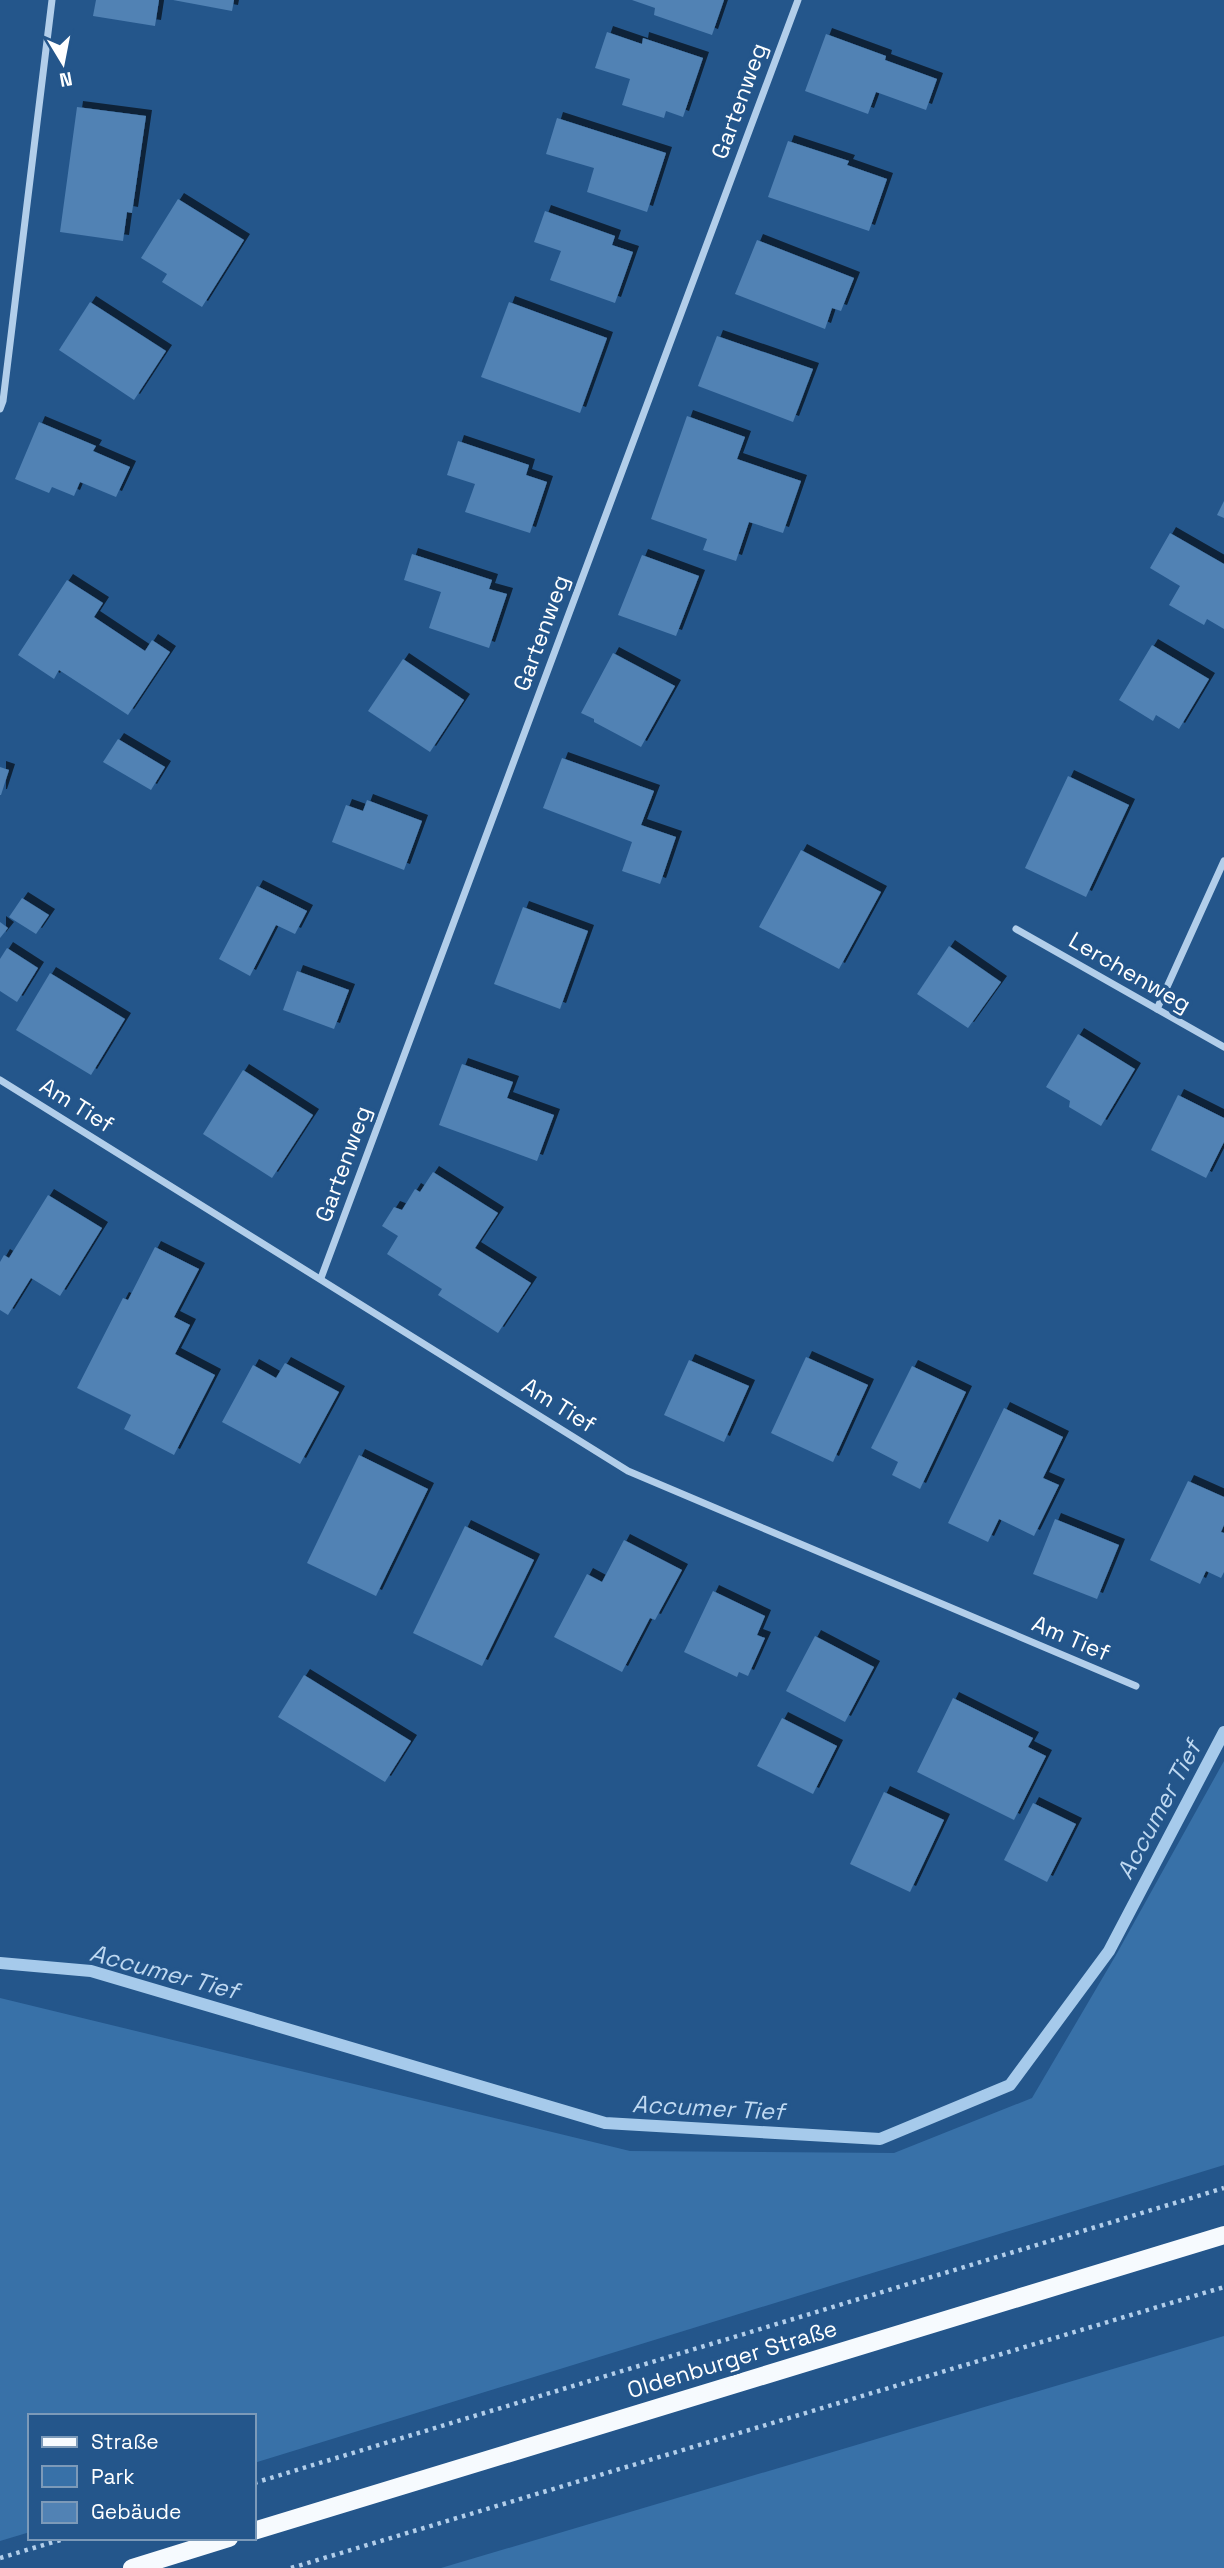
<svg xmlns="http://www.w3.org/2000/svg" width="1224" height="2568" font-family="'Space Grotesk',sans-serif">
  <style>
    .green { fill: #3871a8 }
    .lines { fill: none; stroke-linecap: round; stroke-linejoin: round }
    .stream { stroke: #a6caeb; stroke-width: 12 }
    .building { fill: #5182b4; filter: url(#shadow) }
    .path { stroke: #b2ceea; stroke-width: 4.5; stroke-dasharray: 3.5 5; stroke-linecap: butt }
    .minor { stroke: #b2ceea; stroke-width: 7 }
    .primary { stroke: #f6fafe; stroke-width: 18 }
    .labels { text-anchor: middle; stroke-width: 7; stroke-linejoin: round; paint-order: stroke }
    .street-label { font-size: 23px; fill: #fff; stroke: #24568b }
    .water-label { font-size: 24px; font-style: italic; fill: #bed8f1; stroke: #24568b }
  </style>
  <defs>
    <filter id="shadow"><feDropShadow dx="6" dy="-6" stdDeviation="0" flood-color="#0009"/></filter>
  </defs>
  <rect width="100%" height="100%" fill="#24568b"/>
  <!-- green -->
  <g class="green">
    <polygon points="1224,1761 1224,2165 254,2463 254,2416 30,2416 30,2532 0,2541 0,1998 630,2151 894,2153 1032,2098 1116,1955"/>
    <polygon points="1224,2336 1224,2568 441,2568"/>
  </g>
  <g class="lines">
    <!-- stream -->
    <polyline class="stream" points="0,1963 91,1971 605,2123 880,2139 1010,2085 1109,1951 1224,1732"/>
  </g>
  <!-- building -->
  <g class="building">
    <polygon points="96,0 159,0 155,26 93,16"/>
    <polygon points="173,0 234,0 232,11"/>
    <polygon points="632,0 724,0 712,35 654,15 655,8"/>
    <polygon points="607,32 642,44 643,38 703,58 683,117 666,111 664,118 622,105 630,79 595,68"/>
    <polygon points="826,34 886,56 885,60 937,79 926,110 876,92 868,114 805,91"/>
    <polygon points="77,107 146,116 132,213 127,212 123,241 60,232"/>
    <polygon points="557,118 666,153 647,212 587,192 594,168 546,154"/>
    <polygon points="788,141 849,161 847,165 887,179 869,231 768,197"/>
    <polygon points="178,199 244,240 202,307 162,282 167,274 141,258"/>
    <polygon points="545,211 615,236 612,245 633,252 615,303 550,280 561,251 534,242"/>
    <polygon points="757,240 854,278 841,311 832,308 825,329 735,294"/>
    <polygon points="90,302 166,351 134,400 59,350"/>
    <polygon points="509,302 607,338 580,413 481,377"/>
    <polygon points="717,336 813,369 793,422 698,386"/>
    <polygon points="687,416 745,437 737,459 801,481 783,533 749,522 736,561 703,550 707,539 651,519"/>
    <polygon points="39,422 96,446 93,451 130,467 116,497 80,482 74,496 52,487 49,493 15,479"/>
    <polygon points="458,441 529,465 526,475 547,482 530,533 465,512 475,484 447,475"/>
    <polygon points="1224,501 1224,518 1217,515"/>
    <polygon points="1170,533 1224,564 1224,629 1207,619 1204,625 1169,605 1180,586 1150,568"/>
    <polygon points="412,554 492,580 489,589 507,594 489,648 429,628 441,592 404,580"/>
    <polygon points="642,555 699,576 676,636 618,615"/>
    <polygon points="67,580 103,603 94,617 145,651 152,640 170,652 128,715 59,670 54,679 18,655"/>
    <polygon points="1152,645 1209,679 1179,729 1156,715 1153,721 1119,700"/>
    <polygon points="613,653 675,686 641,747 594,722 594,719 581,713"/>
    <polygon points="403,659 464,700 430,752 368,711"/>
    <polygon points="118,739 165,767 151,790 103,762"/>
    <polygon points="562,758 654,791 641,825 676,837 660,884 622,871 632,842 543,808"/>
    <polygon points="0,767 9,770 1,795 0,795"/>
    <polygon points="1068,776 1129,805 1086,897 1025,868"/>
    <polygon points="367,800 422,821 404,870 332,842 346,805 363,811"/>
    <polygon points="801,850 881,892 839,969 759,927"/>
    <polygon points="257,886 307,911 295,934 276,925 250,976 219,959"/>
    <polygon points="22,898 49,915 36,934 9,917"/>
    <polygon points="523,907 588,931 560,1009 494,984"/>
    <polygon points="0,922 8,928 0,938"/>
    <polygon points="949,946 1001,982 968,1028 917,994"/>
    <polygon points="7,948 38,968 17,1002 0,991 0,959"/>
    <polygon points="297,971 349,990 334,1029 283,1010"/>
    <polygon points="50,973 125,1019 91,1075 16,1030"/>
    <polygon points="1078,1034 1135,1069 1101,1126 1069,1107 1070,1101 1046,1087"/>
    <polygon points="462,1064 513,1082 507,1098 554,1115 537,1161 439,1125"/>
    <polygon points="243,1070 313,1115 272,1178 203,1134"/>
    <polygon points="1178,1095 1224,1118 1224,1142 1206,1178 1151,1150"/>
    <polygon points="433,1172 498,1213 475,1248 531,1283 498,1333 438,1295 442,1289 387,1254 398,1236 382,1226 394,1207 402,1210 415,1189 420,1192"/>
    <polygon points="48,1195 102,1228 60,1296 31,1278 8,1315 0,1310 0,1262 4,1255 9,1258"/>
    <polygon points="155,1247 199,1269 174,1317 190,1325 175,1354 215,1375 174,1455 124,1429 131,1415 77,1388 123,1298 128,1300"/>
    <polygon points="806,1357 868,1385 833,1462 771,1433"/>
    <polygon points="689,1360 749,1386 724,1442 664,1415"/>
    <polygon points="285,1363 339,1392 300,1464 222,1422 253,1365 276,1378"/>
    <polygon points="912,1366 966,1392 920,1489 892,1475 898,1462 871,1448"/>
    <polygon points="1004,1408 1063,1437 1043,1478 1059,1485 1034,1536 999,1519 988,1542 948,1523"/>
    <polygon points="359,1455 428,1489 376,1596 307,1563"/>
    <polygon points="1188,1481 1224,1497 1224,1525 1221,1532 1224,1533 1224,1572 1221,1578 1206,1571 1200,1584 1150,1560"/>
    <polygon points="1055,1519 1119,1545 1097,1599 1033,1574"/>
    <polygon points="465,1526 534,1560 482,1666 413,1633"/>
    <polygon points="624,1540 682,1570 655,1620 650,1618 622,1672 554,1637 587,1574 602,1582"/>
    <polygon points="713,1591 765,1616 757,1635 765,1638 748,1676 739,1672 737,1677 684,1652"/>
    <polygon points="815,1636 874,1667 845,1722 786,1691"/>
    <polygon points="304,1675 411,1741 385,1782 278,1717"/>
    <polygon points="953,1698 1033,1738 1028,1747 1046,1756 1014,1820 917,1772"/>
    <polygon points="782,1718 837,1746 813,1794 757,1766"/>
    <polygon points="884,1792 944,1820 910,1892 850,1864"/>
    <polygon points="1033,1803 1076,1824 1047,1882 1004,1860"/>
  </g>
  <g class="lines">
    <!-- path -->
    <g class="path">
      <polyline points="254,2483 1224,2188"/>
      <polyline points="0,2558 67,2538"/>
      <polyline points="291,2568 1224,2287"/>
    </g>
    <!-- minor -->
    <g class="minor">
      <polyline points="0,409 3,401 52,0"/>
      <polyline points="1016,929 1224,1047"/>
      <polyline points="1157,1009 1224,861"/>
      <polyline points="0,1080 628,1471 1136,1686"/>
      <polyline points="321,1278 798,0"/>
    </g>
    <!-- primary -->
    <g class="primary">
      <polyline points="254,2531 1224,2235"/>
      <polyline points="132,2568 229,2538"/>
    </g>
  </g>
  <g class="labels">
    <!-- street labels -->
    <g class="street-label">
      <text transform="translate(739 101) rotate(-70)" y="8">Gartenweg</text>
      <text transform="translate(541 633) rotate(-70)" y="8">Gartenweg</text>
      <text transform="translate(1130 972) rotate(30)" y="8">Lerchenweg</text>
      <text transform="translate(77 1105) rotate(32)" y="8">Am Tief</text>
      <text transform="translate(343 1164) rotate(-70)" y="8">Gartenweg</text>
      <text transform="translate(559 1405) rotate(32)" y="8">Am Tief</text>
      <text transform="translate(1071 1638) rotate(23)" y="8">Am Tief</text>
      <text transform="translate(732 2359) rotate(-17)" y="8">Oldenburger Straße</text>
    </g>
    <!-- water labels -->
    <g class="water-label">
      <text transform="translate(1159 1810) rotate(-62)" y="8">Accumer Tief</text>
      <text transform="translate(164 1972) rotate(15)" y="8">Accumer Tief</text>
      <text transform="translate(708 2108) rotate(3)" y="8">Accumer Tief</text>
    </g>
  </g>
  <!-- legend -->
  <rect x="28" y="2414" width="228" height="126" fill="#24568b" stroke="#7c9ab9" stroke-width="2"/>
  <rect x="42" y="2437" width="35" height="10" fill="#f6fafe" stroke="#7c9ab9" stroke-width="2"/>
  <text x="91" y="2449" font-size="21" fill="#ffffff">Straße</text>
  <rect x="42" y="2466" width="35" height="21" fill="#3871a8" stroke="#7c9ab9" stroke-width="2"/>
  <text x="91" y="2484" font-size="21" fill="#ffffff">Park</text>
  <rect x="42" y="2502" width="35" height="21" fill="#5182b4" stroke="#7c9ab9" stroke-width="2"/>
  <text x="91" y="2519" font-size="21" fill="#ffffff">Gebäude</text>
  <!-- north arrow -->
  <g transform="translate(63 63) rotate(170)" stroke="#24568b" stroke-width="5" paint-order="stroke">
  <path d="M0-5L12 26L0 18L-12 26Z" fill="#ffffff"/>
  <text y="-10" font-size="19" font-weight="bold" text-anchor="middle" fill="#ffffff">N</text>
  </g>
</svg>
